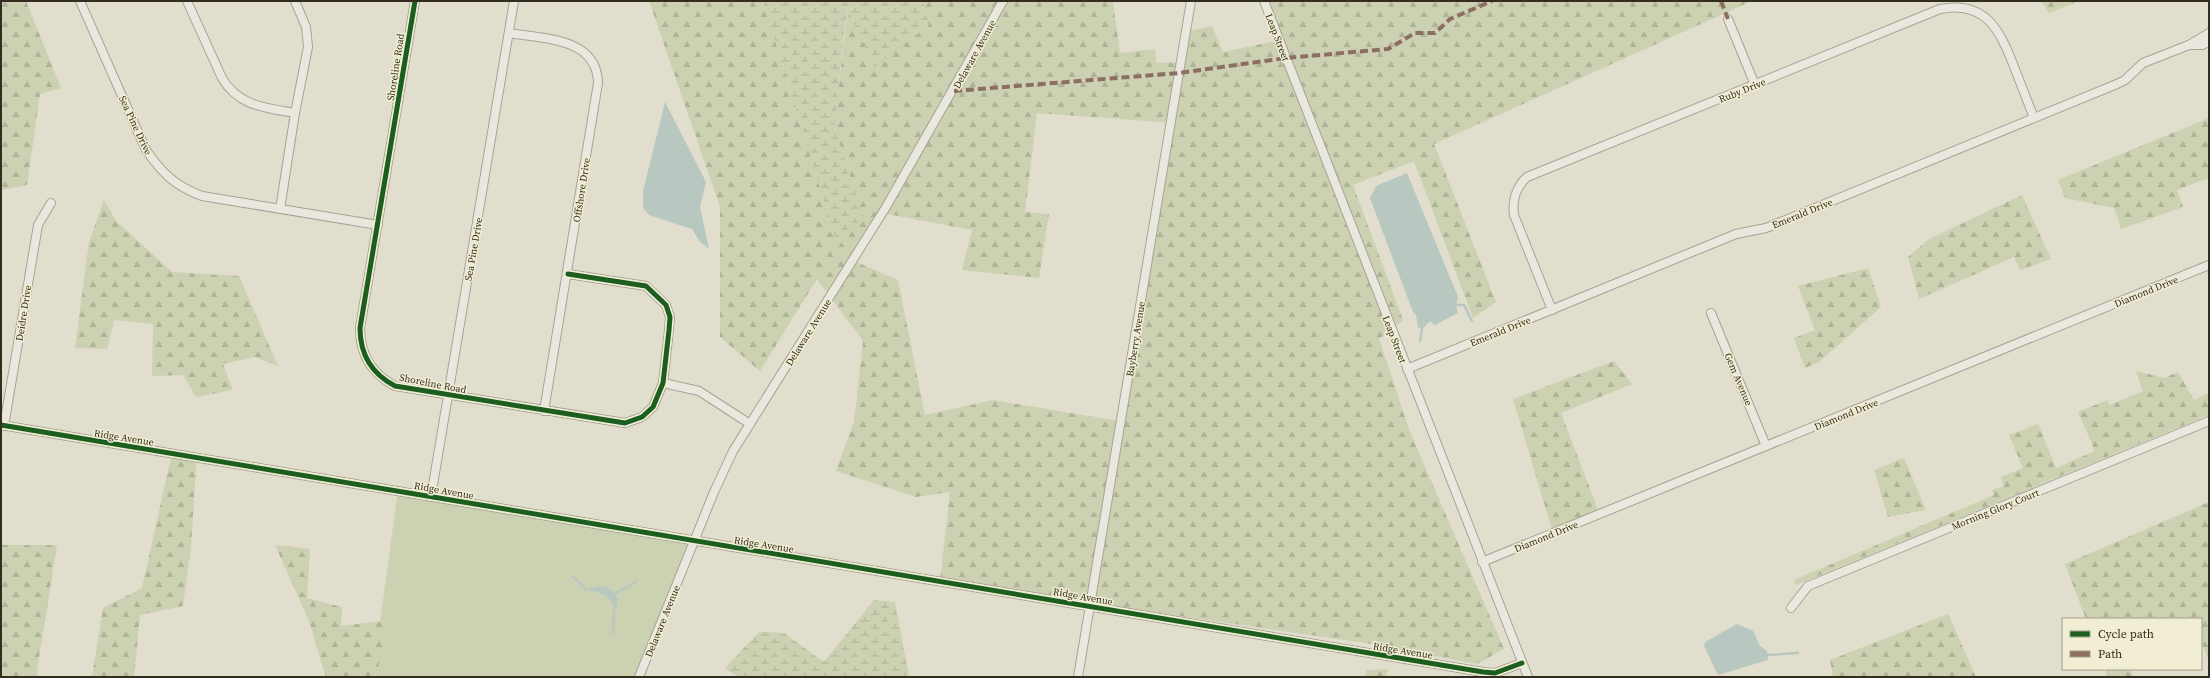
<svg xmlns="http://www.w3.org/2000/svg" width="2210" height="678" font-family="'Source Serif 4',serif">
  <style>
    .green { fill: #cbd1b1 }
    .forest { fill: url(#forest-firs); fill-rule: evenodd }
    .wetland { fill: url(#wetland-marsh) }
    .water { fill: #b8c7c0 }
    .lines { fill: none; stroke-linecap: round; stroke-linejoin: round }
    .stream { stroke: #b8c7c0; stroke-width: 2.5 }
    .minor-casing { stroke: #a6a396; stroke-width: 10 }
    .minor { stroke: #eae8de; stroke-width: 8 }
    .quiet { stroke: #8d6e63; stroke-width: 4; stroke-dasharray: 8 4; stroke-linecap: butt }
    .cycleway-casing { stroke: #f1eed3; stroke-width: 8 }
    .cycleway { stroke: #1b5e20; stroke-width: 5 }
    .labels { text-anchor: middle; stroke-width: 3; stroke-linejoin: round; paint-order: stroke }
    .street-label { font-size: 10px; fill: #332c1f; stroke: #f1eed3 }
  </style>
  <defs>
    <pattern id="forest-firs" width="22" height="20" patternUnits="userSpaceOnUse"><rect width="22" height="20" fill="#cbd1b1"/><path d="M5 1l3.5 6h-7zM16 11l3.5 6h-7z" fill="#afb498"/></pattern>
    <pattern id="wetland-marsh" width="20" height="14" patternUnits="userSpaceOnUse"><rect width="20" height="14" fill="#cbd1b1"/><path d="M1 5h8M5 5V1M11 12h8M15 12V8" fill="none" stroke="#afb498"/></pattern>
  </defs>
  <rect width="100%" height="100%" fill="#e1decd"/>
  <!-- green -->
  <polygon class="green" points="398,490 694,542 638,677 326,677 314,638 379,630"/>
  <!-- forest -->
  <g class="forest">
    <polygon points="1,1 26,1 61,88 40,94 27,185 1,190"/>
    <path d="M649 1H763L838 246 862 216 834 126 848 7 924 4 909 1H1113L1120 53 1155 49 1156 63 1184 62 1185 32 1212 26 1223 52 1281 40 1266 1H1752L1434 144 1496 302 1473 318 1414 161 1353 185 1403 320 1379 339 1410 432 1504 649 1477 664 1372 644 940 581 950 492 916 497 836 471 854 422 863 341 817 279 760 371 720 337V207ZM1037 113 1174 123 1124 422 993 400 925 415 898 280 854 261 882 213 972 230 962 270 1039 278 1049 214 1025 212Z"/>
    <polygon points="2041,1 2079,1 2049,13"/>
    <polygon points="2209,118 2209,178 2177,190 2183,207 2121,229 2114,208 2065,198 2058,180"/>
    <polygon points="2022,195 2051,259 2020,270 2014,257 1919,299 1908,257 1929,239"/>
    <polygon points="104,200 116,221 172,272 239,276 278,366 255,357 223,364 233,390 196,397 183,375 152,376 153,324 114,320 107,349 75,348 89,242"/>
    <polygon points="1868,268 1881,307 1819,362 1805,368 1794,338 1815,330 1798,286"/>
    <polygon points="1614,361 1632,384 1561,413 1600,515 1553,533 1513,399"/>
    <polygon points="2136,371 2164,378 2178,372 2194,400 2209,393 2209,415 1796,585 1794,580 1994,495 1992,490 2004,486 2001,477 2023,468 2009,435 2038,424 2056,468 2095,451 2078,412 2107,400 2110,405 2143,391"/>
    <polygon points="172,453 197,453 191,547 183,606 140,615 134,677 92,677 103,608 142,588"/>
    <polygon points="1904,458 1926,510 1888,517 1874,470"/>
    <polygon points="2209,502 2209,662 2201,641 2201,619 2086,619 2065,564"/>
    <polygon points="1,545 57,545 36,677 1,677"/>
    <polygon points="275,545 310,549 307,598 342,607 341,626 389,620 376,677 326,677 309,621"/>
    <polygon points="1948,614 1976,677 1833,677 1830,660"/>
    <polygon points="1388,669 1386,677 1365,677 1367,670"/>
    <polygon points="2105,669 2133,669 2131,670 2133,677 2108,677"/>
  </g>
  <!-- wetland -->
  <g class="wetland">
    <polygon points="763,1 909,1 924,4 929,25 875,67 847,8 834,126 863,216 838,247"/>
    <polygon points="874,600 895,602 909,677 738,677 725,668 759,632 784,633 824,662"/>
  </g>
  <!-- water -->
  <g class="water">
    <polygon points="665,102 706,182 700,207 709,249 700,242 692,229 649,215 643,208 643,191"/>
    <polygon points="1407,173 1458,297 1456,305 1458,313 1435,325 1430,321 1422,329 1418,327 1416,315 1413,312 1370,198 1376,186"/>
    <path d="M603 586C617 590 621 599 614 613 615 595 600 593 586 589Z"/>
    <polygon points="1737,624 1753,631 1760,646 1767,651 1768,660 1718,675 1704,646 1705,642"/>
  </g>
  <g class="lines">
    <!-- stream -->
    <g class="stream">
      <polyline points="1456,305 1464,305 1472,321"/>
      <polyline points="1420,341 1422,329"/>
      <polyline points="573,577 586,589"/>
      <polyline points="616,593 636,582"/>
      <polyline points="613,633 614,613"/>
      <polyline points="1767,655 1798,653"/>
    </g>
    <!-- minor casing -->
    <g class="minor-casing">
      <g id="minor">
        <path d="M80 1 146 150C162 173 175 186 202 196L378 225"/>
        <path d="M187 1 222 78C238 106 266 108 295 113"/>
        <path d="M415 1 360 328C360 354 372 374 395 386L625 423 642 417 653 407 663 383 669 330 670 317 666 305 646 286 568 274"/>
        <polyline points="1264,1 1528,677"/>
        <polyline points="1728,19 1755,85"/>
        <path d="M509 33C543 39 597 37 598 83L544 411"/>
        <polyline points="2209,33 2189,45 2202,45 2209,42"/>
        <polyline points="280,209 295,113 308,47 306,27 295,1"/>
        <path d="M1552 310 1514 215C1512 201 1516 187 1527 177L1940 9C1985 0 1999 29 2013 64 2020 82 2027 100 2034 118"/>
        <polyline points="1711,313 1766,446"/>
        <polyline points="1407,369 1736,234 1766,228 2117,84 2125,80 2143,63 2189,45"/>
        <polyline points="663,383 699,391 750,424"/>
        <polyline points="1,425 1483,672 1495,673 1522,663"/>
        <polyline points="4,426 38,225 51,203"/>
        <polyline points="431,497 514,1"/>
        <polyline points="1482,562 2209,265"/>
        <polyline points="1791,608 1808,586 2209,421"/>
        <polyline points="639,677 714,492 733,451 886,207 1003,1"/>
        <polyline points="1078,677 1191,1"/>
      </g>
    </g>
    <!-- minor -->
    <use href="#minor" class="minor"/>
    <!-- quiet -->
    <g class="quiet">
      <polyline points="1721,1 1728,19"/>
      <polyline points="954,91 1179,73 1286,58 1388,49 1415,33 1435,33 1450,19 1492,1"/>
    </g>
    <!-- cycleway casing -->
    <g class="cycleway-casing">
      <g id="cycleway">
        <path d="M415 1 360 328C360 354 372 374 395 386L625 423 642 417 653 407 663 383 669 330 670 317 666 305 646 286 568 274"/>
        <polyline points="1,425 1483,672 1495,673 1522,663"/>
      </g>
    </g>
    <!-- cycleway -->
    <use href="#cycleway" class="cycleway"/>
  </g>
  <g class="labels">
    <!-- street labels -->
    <g class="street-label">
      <text transform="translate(1278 37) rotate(69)" y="4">Leap Street</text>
      <text transform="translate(974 54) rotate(-61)" y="4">Delaware Avenue</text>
      <text transform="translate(395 67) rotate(-81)" y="4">Shoreline Road</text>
      <text transform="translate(1742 90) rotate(-22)" y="4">Ruby Drive</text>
      <text transform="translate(136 125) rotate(65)" y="4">Sea Pine Drive</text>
      <text transform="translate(581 190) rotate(-81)" y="4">Offshore Drive</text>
      <text transform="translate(1802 213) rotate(-22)" y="4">Emerald Drive</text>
      <text transform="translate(473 249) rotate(-80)" y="4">Sea Pine Drive</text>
      <text transform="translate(2146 291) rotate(-22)" y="4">Diamond Drive</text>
      <text transform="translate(23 313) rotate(-81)" y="4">Deidre Drive</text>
      <text transform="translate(1500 331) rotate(-22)" y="4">Emerald Drive</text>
      <text transform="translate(808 332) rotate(-58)" y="4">Delaware Avenue</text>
      <text transform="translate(1135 339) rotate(-81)" y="4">Bayberry Avenue</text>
      <text transform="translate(1395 339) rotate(69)" y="4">Leap Street</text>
      <text transform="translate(1739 379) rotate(67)" y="4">Gem Avenue</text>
      <text transform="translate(433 383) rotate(11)" y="4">Shoreline Road</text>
      <text transform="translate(1846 414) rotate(-22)" y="4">Diamond Drive</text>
      <text transform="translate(124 437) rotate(9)" y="4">Ridge Avenue</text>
      <text transform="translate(444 490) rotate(10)" y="4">Ridge Avenue</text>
      <text transform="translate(1995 509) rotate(-22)" y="4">Morning Glory Court</text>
      <text transform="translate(1546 536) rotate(-22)" y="4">Diamond Drive</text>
      <text transform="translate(764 544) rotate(9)" y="4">Ridge Avenue</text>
      <text transform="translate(1083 596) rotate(10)" y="4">Ridge Avenue</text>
      <text transform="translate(662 621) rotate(-68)" y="4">Delaware Avenue</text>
      <text transform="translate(1403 650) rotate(9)" y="4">Ridge Avenue</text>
    </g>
  </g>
  <!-- border -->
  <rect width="2210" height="678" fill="none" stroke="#332c1f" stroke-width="4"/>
  <!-- legend -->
  <rect x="2062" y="618" width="140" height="52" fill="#f1eed3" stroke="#a5a08b"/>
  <rect x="2070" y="631" width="20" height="6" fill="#1b5e20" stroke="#a5a08b"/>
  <text x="2098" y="638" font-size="12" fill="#332c1f">Cycle path</text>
  <rect x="2070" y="651" width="20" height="6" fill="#8d6e63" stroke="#a5a08b"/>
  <text x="2098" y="658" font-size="12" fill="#332c1f">Path</text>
</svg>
